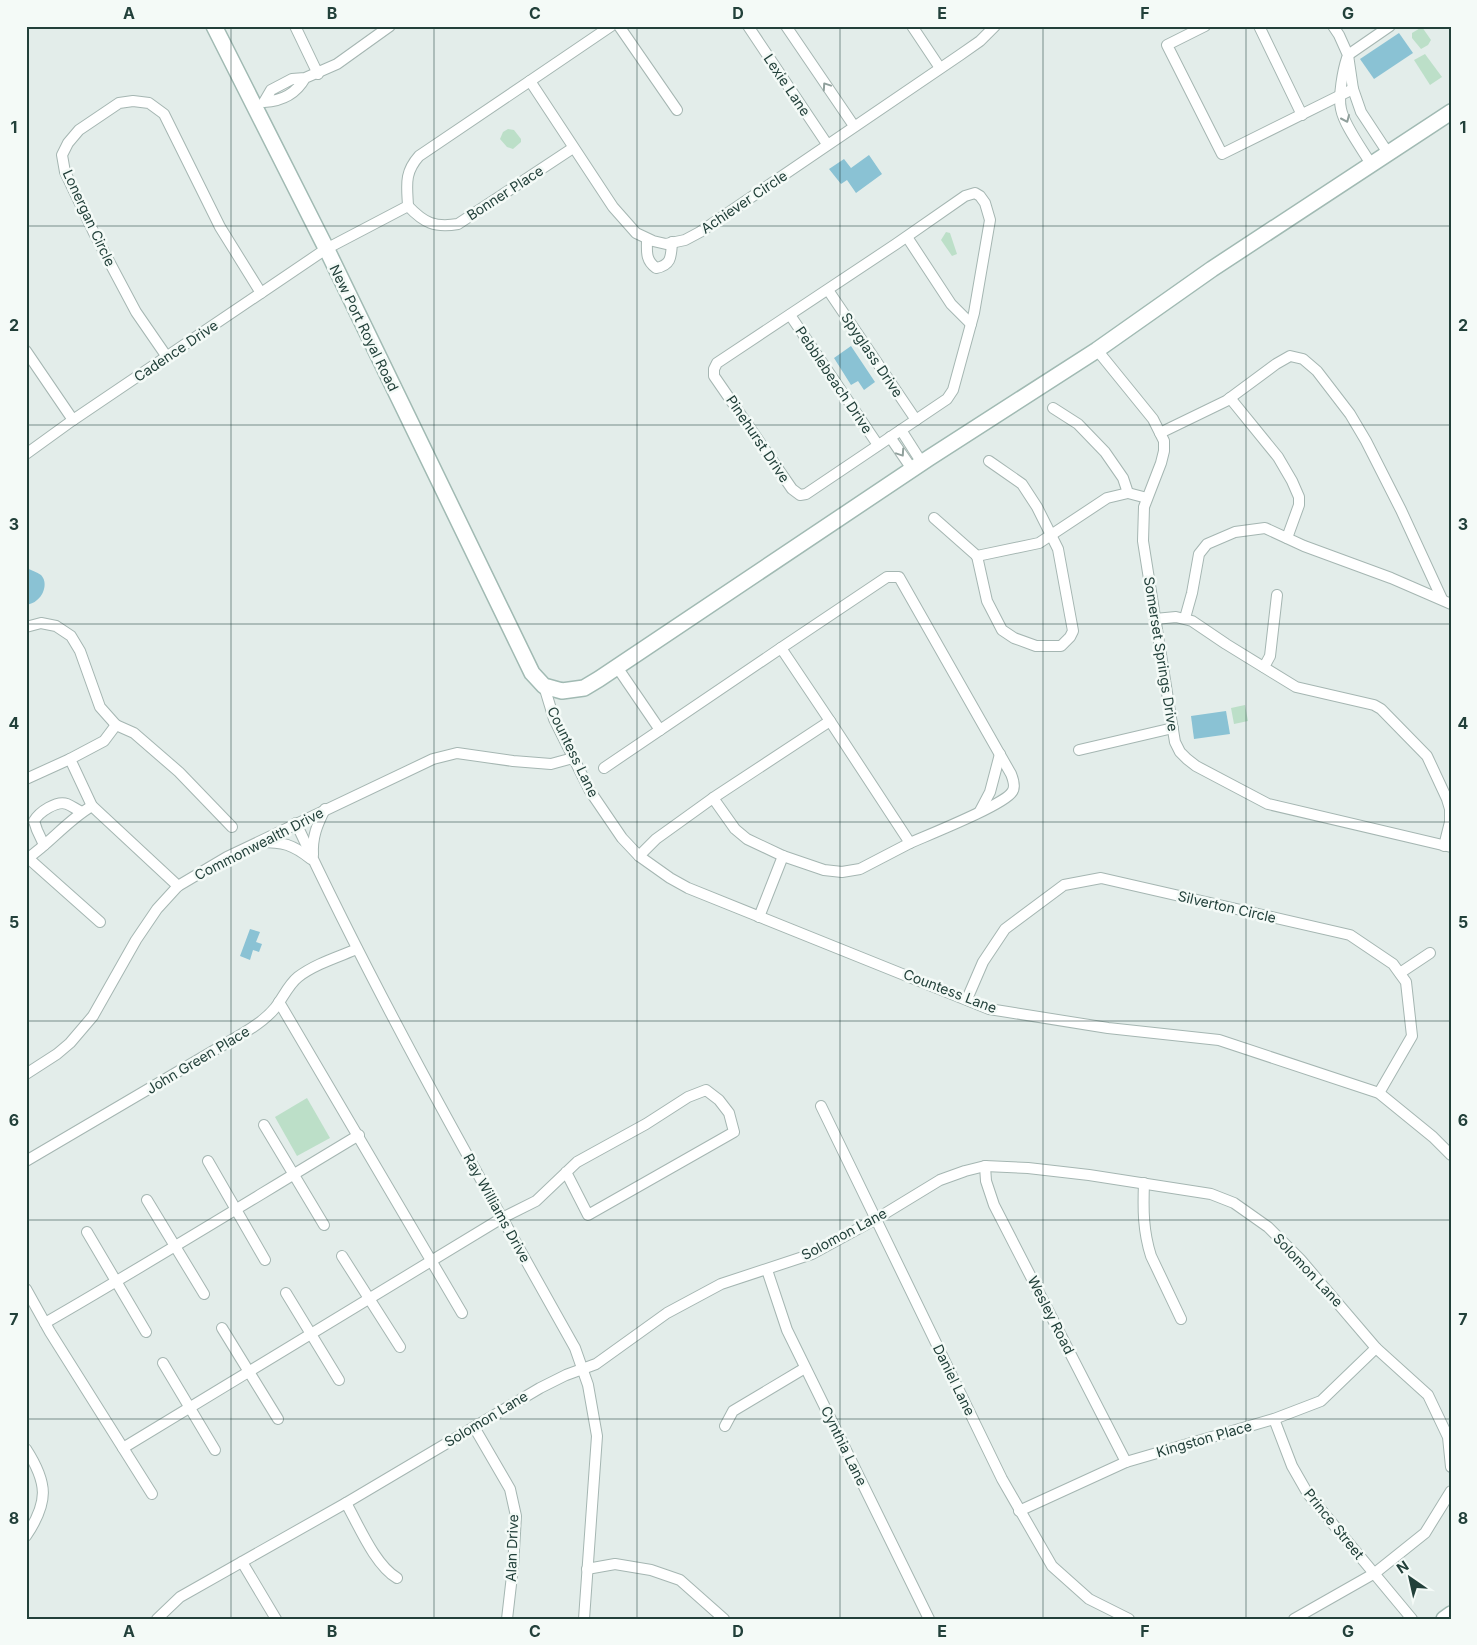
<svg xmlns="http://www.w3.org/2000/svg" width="1477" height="1645" font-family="Inter,sans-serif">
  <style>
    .green { fill: #bcdfc8 }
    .water { fill: #8ac2d4 }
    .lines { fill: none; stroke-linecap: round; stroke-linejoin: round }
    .street-casing { stroke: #a5b6b2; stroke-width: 12 }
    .secondary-casing { stroke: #a1bab3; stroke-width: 18 }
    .street { stroke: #fff; stroke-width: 10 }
    .secondary { stroke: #fff; stroke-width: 15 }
    .oneway { stroke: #90a09c }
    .grid { fill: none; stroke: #22403a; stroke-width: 1; stroke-opacity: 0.55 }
    .labels { text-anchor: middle; stroke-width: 5; stroke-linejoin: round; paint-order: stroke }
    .street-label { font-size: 14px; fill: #22403a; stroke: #f4faf7 }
    .neatline { fill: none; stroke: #22403a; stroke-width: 2 }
    .grid-label { font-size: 16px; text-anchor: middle; font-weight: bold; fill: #22403a }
  </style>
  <rect width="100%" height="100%" fill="#e3edea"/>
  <!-- green -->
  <g class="green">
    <polygon points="1422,27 1431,40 1428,45 1421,49 1412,38 1412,33"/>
    <polygon points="1425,54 1442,77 1430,85 1414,60"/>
    <polygon points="508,129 514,130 521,139 521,142 513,149 507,147 500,139 503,132"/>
    <polygon points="946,232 950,233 957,254 952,256 941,240"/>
    <polygon points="1245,705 1248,721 1234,724 1231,708"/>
    <polygon points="307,1098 330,1138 297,1156 275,1117"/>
  </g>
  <!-- water -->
  <g class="water">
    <polygon points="1399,33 1413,53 1374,79 1360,59"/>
    <polygon points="869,155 882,174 856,193 847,180 841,184 829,169 844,159 851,168"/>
    <polygon points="851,346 875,382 864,390 858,381 851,385 834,358"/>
    <path d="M26 568C31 570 37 572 41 575 48 582 44 595 37 600 34 603 30 604 26 605Z"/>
    <polygon points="1226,711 1230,734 1194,739 1191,716"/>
    <polygon points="250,929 260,932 256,942 262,944 259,952 253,950 250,960 240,956"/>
  </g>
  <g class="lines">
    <!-- street casing -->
    <g class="street-casing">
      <g id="street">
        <polyline points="295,26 318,74"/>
        <polyline points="611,26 530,81 613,207 636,233 653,241 666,244 685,240 700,232 960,55 980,41 995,26"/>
        <polyline points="619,26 677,110"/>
        <polyline points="748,26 827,144"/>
        <polyline points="786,26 854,126"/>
        <polyline points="912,26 940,68"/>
        <polyline points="1205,26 1167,45 1222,154 1353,89"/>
        <polyline points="1259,26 1302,115"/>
        <polyline points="1333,26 1339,35 1348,55 1353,89 1361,112 1388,153"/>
        <polyline points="1348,55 1390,26"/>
        <path d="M1347 58C1343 70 1338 97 1341 109 1344 125 1362 149 1371 164"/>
        <path d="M305 78C296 94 282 101 264 102L271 90 292 79 305 78 337 64 390 26"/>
        <polygon points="975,193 980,196 985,203 990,220 974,313 953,390 947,399 806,494 800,495 792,489 714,376 714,369 717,363 896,244 965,196"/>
        <path d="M408 206C424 223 435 228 458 224L573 148"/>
        <polyline points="907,237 951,304 971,324"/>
        <path d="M647 239C647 251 645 260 656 268 672 265 671 256 672 242"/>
        <polyline points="828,290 916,420"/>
        <polyline points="790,315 878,445"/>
        <polyline points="1097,350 1153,419 1164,441 1164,451 1161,463 1144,507 1143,541 1171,718 1175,742 1180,752 1187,759 1196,766 1268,804 1451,847"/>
        <polyline points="26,351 73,420"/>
        <polyline points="167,357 136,312 94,233 65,172 62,155 68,143 79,130 119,103 133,101 149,103 164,114 220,227 261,293"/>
        <polyline points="1230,398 1278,457 1292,481 1299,497 1299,505 1287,538"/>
        <polyline points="1053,408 1078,424 1105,452 1123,478 1128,493 1147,498"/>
        <polyline points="901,430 922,463"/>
        <polyline points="1160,433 1226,401 1276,364 1290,356 1303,359 1317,371 1350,414 1366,441 1401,510 1442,599"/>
        <polyline points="890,437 912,469"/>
        <path d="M26 454 73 420 326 249 408 206C407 185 404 173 419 156L530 81"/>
        <polyline points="934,518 977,556"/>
        <polyline points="977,556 987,601 1002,630 1014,638 1036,646 1061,646 1070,637 1073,631 1058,549 1037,507 1022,484 989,461"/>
        <polyline points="977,556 1039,543 1107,498 1128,493"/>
        <polyline points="1185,618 1192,593 1199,554 1207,544 1235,532 1265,528 1304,546 1391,578 1451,604"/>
        <polyline points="1155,619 1176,617 1192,621 1226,644 1296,687 1374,705 1381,709 1427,756 1447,799 1450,809 1450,822 1444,846"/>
        <polyline points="26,627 41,623 56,626 71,636 80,651 100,707 116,725"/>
        <path d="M781 648 887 577H899L1011 774C1013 779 1016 787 1012 792 1004 805 928 835 910 843"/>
        <polyline points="617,667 660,730"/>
        <polyline points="1264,667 1270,656 1277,595"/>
        <polyline points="544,686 554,719 590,791 622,838 639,856 670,878 688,888 989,1009 1108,1028 1219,1040 1379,1093 1433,1137 1451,1155"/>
        <polyline points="1079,750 1173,728"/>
        <polyline points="604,768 781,648 830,721 713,798 656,839 639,856"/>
        <polyline points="26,779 70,759"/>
        <polyline points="713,798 735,829 747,839 783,856 824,870 842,872 860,869 910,843 830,721"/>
        <polyline points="980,811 990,792 1000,754"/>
        <path d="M296 823C380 1003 478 1175 575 1348L588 1385 597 1436 584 1619"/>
        <path d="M260 842C283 842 292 844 311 859"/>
        <path d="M44 845 37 830 34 821C39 812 57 800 67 804 72 806 77 810 82 812"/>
        <path d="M26 855 28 858C51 842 68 820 92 806"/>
        <path d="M313 855C312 837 317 825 325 809"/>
        <polyline points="26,859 28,858 100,922"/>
        <polyline points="178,886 92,806 70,759 104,741 116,725 134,733 179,772 232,827"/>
        <polyline points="759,917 783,856"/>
        <polyline points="1400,973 1430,953"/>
        <polyline points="967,999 983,962 1005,929 1064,885 1101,878 1254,913 1350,935 1393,964 1406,982 1412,1036 1379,1093"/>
        <polyline points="279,1002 462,1313"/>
        <polyline points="26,1074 57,1054 70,1043 93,1016 136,940 157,909 178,886 227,857 433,759 457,753 513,761 551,764 573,758"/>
        <polyline points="821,1106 1002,1479 1052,1566 1089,1599 1129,1619"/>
        <polyline points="264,1125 324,1225"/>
        <path d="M26 1161 242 1034C254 1027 266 1019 275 1008 283 998 288 985 298 977 315 964 338 957 357 949"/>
        <polyline points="208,1161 265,1260"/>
        <polyline points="985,1166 986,1181 994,1205 1126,1462"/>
        <path d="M1144 1183C1143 1209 1143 1231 1151 1256L1181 1319"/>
        <polyline points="147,1200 204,1294"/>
        <polyline points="87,1232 146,1332"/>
        <polyline points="342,1256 400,1347"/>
        <polyline points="767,1270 787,1330 929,1619"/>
        <polyline points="26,1289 50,1332 152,1494"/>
        <polyline points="286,1293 339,1380"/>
        <path d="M45 1323C151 1262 254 1198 359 1135"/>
        <polyline points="222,1328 278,1419"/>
        <polyline points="163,1363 215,1450"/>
        <polyline points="1274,1419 1292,1466 1308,1494 1412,1619"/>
        <polyline points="725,1426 733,1411 805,1368"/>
        <polyline points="474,1427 510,1489 516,1516 513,1567 507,1619"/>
        <polyline points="123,1448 502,1218 536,1201 577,1162 646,1124 688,1097 706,1090 719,1100 729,1113 734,1132 588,1215 566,1172"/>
        <path d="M26 1449C48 1483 49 1502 26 1536"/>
        <path d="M346 1503C359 1526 375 1565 397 1578"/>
        <polyline points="1019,1511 1126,1462 1274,1419 1321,1401 1376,1348"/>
        <polyline points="242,1562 276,1619"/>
        <polyline points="587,1569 615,1564 651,1570 680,1580 724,1619"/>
        <polyline points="157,1619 180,1597 346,1503 540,1388 566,1375 596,1364 667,1313 721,1284 812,1254 876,1219 940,1180 965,1171 985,1166 1028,1168 1089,1175 1211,1194 1234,1203 1268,1227 1300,1259 1376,1348 1428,1395 1448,1437 1451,1467"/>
        <polyline points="1294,1619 1375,1573 1425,1533 1451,1491"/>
      </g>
    </g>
    <!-- secondary casing -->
    <g class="secondary-casing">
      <g id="secondary">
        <polyline points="214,26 330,256 532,673 544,686 562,691 584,688 599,679 929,458 1097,350 1212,269 1451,112"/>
        <polyline points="1444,1619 1451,1614"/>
      </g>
    </g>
    <!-- street -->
    <use href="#street" class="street"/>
    <!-- secondary -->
    <use href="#secondary" class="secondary"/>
  </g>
  <!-- one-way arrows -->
  <defs><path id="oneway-chevron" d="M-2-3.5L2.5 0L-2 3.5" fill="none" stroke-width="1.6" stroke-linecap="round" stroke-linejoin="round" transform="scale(1.25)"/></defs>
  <g class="oneway">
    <use href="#oneway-chevron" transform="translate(826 86) rotate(-124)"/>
    <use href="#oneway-chevron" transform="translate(1346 119) rotate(66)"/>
    <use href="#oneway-chevron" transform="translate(901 453) rotate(56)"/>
  </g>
  <!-- grid -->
  <path class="grid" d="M231 26V1619M434 26V1619M637 26V1619M840 26V1619M1043 26V1619M1246 26V1619M26 226H1451M26 425H1451M26 624H1451M26 822H1451M26 1021H1451M26 1220H1451M26 1419H1451"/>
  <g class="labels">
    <!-- street labels -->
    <g class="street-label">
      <text transform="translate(787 85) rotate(56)" y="5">Lexie Lane</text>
      <text transform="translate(505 193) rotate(-33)" y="5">Bonner Place</text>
      <text transform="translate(744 202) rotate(-34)" y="5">Achiever Circle</text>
      <text transform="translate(89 218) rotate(65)" y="5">Lonergan Circle</text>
      <text transform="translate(364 328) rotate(64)" y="5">New Port Royal Road</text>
      <text transform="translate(176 351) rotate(-34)" y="5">Cadence Drive</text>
      <text transform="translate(872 355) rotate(56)" y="5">Spyglass Drive</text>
      <text transform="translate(834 380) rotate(56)" y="5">Pebblebeach Drive</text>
      <text transform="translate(758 439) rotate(56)" y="5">Pinehurst Drive</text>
      <text transform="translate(1161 654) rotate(81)" y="5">Somerset Springs Drive</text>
      <text transform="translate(573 752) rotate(64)" y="5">Countess Lane</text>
      <text transform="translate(259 844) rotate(-27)" y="5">Commonwealth Drive</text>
      <text transform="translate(1227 907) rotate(13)" y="5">Silverton Circle</text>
      <text transform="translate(950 991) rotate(21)" y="5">Countess Lane</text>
      <text transform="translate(198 1060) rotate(-31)" y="5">John Green Place</text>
      <text transform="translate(497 1208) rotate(61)" y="5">Ray Williams Drive</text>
      <text transform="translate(844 1234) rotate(-28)" y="5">Solomon Lane</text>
      <text transform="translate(1308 1270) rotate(47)" y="5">Solomon Lane</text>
      <text transform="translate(1051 1315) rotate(63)" y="5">Wesley Road</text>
      <text transform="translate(954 1380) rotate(64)" y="5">Daniel Lane</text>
      <text transform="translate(486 1419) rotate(-31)" y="5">Solomon Lane</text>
      <text transform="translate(1204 1439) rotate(-16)" y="5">Kingston Place</text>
      <text transform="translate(844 1446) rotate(64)" y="5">Cynthia Lane</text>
      <text transform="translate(1334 1524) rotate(51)" y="5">Prince Street</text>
      <text transform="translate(512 1548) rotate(-88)" y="5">Alan Drive</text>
    </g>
  </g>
  <!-- border -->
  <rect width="1477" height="1645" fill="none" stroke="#f4faf7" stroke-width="55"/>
  <!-- north arrow -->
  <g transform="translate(1410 1578) rotate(326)" stroke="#f4faf7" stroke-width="4" paint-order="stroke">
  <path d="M0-4L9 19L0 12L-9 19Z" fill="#22403a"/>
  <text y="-8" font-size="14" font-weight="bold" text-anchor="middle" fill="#22403a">N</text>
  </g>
  <rect x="28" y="28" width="1422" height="1590" class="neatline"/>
  <g class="grid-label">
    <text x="129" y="19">A</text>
    <text x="332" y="19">B</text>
    <text x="535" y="19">C</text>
    <text x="738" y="19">D</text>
    <text x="942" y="19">E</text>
    <text x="1145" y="19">F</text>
    <text x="1348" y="19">G</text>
    <text x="14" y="133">1</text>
    <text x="1463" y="133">1</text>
    <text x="14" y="331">2</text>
    <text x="1463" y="331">2</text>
    <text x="14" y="530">3</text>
    <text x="1463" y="530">3</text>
    <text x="14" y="729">4</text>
    <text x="1463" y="729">4</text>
    <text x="14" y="928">5</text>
    <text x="1463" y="928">5</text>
    <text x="14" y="1126">6</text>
    <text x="1463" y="1126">6</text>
    <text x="14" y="1325">7</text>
    <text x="1463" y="1325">7</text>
    <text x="14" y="1524">8</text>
    <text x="1463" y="1524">8</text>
    <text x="129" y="1637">A</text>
    <text x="332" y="1637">B</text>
    <text x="535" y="1637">C</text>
    <text x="738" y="1637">D</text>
    <text x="942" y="1637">E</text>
    <text x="1145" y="1637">F</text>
    <text x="1348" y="1637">G</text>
  </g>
</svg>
